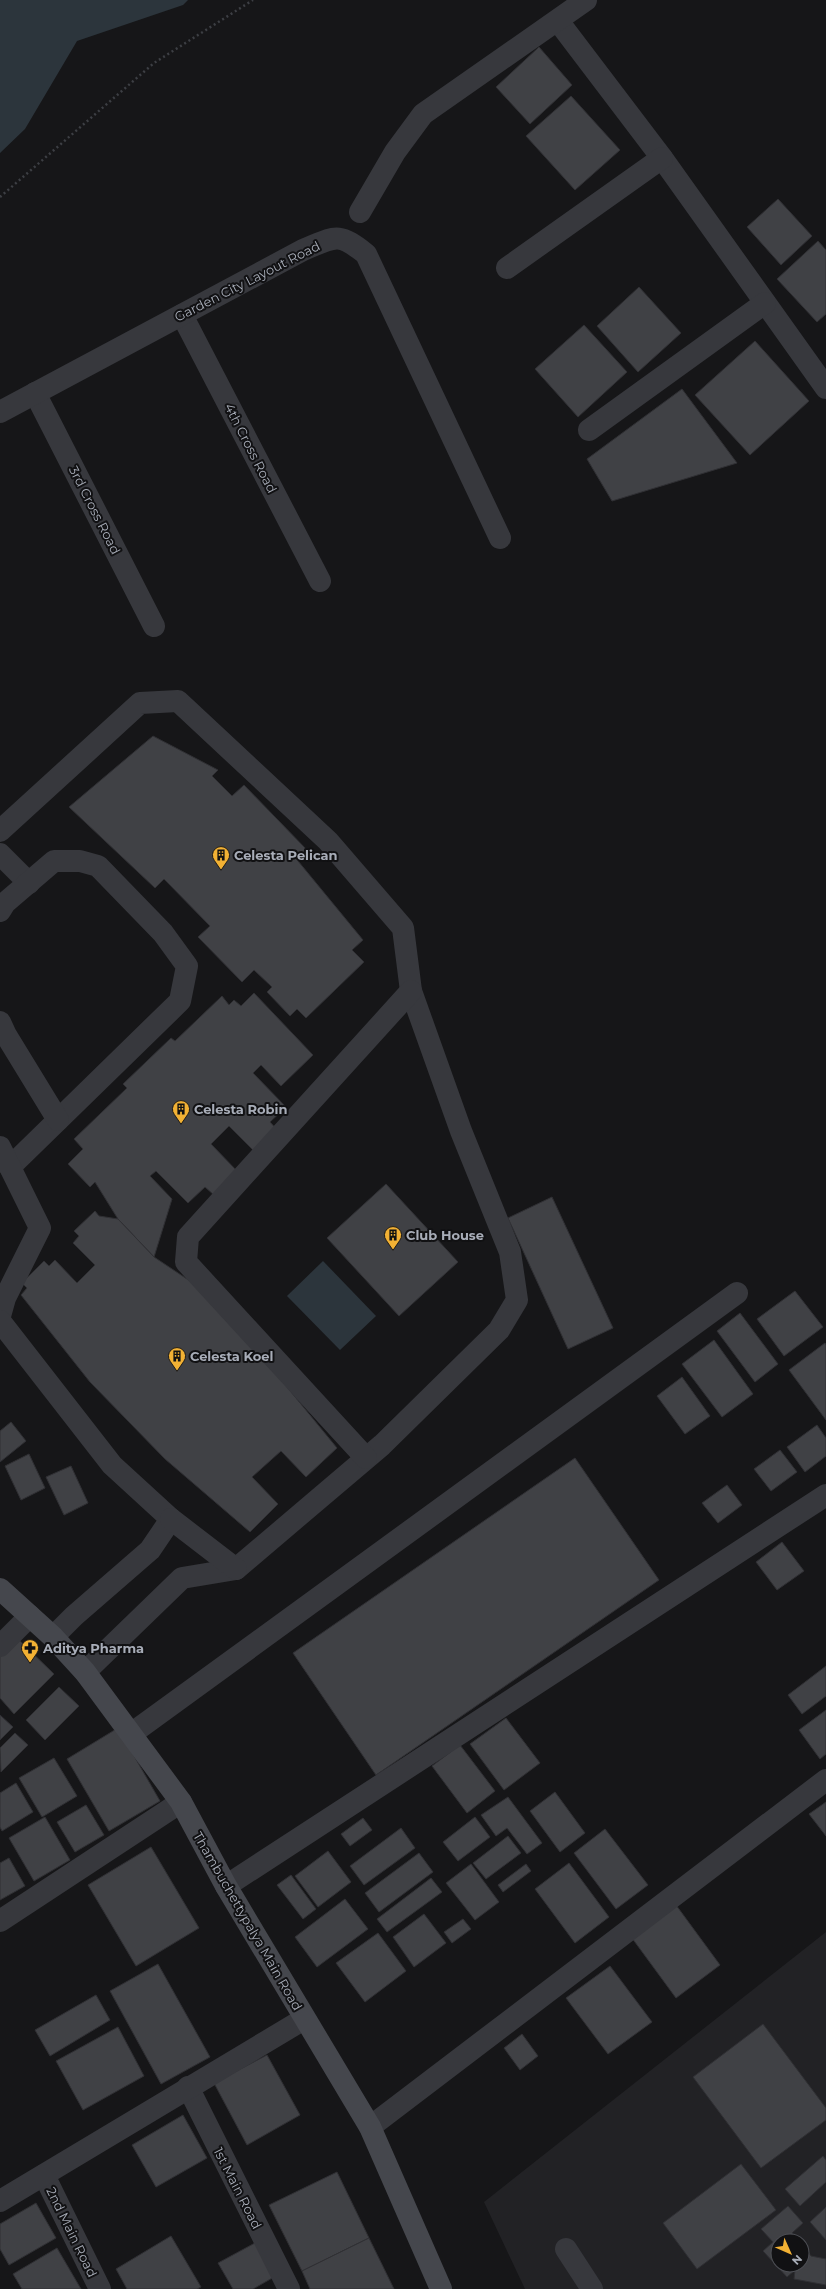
<svg xmlns="http://www.w3.org/2000/svg" width="826" height="2289" font-family="Montserrat,sans-serif">
  <style>
    .built { fill: #222225; fill-rule: evenodd }
    .water { fill: #2c353c }
    .building { fill: #404145; stroke: #303034 }
    .lines { fill: none; stroke-linecap: round; stroke-linejoin: round }
    .path { stroke: #3d3f44; stroke-width: 2.5; stroke-dasharray: 2 3; stroke-linecap: butt }
    .lane { stroke: #37383d; stroke-width: 22 }
    .street { stroke: #37383d; stroke-width: 22 }
    .secondary { stroke: #45474d; stroke-width: 22 }
    .labels { text-anchor: middle; stroke-width: 4; stroke-linejoin: round; paint-order: stroke }
    .street-label { font-size: 13px; fill: #a8adb8; stroke: #111113 }
    .poi-label { font-size: 13px; font-weight: bold; fill: #a8adb8; stroke: #111113; text-anchor: start }
  </style>
  <rect width="100%" height="100%" fill="#161618"/>
  <!-- built -->
  <path class="built" d="M826 1932V2289H525L484 2202ZM778 2241H802V2265H778Z"/>
  <!-- water -->
  <g class="water">
    <polygon points="0,0 188,0 183,5 77,41 25,129 0,153"/>
    <polygon points="323,1261 376,1316 340,1350 287,1296"/>
  </g>
  <!-- building -->
  <g class="building">
    <polygon points="539,47 572,85 530,124 496,87"/>
    <polygon points="571,96 620,150 575,190 526,136"/>
    <polygon points="778,199 812,236 781,265 747,227"/>
    <polygon points="818,241 826,250 826,314 817,322 777,279"/>
    <polygon points="639,287 681,333 638,372 597,326"/>
    <polygon points="584,325 627,372 578,417 535,369"/>
    <polygon points="755,341 809,401 750,455 695,395"/>
    <polygon points="682,389 737,463 612,501 587,459"/>
    <polygon points="153,736 218,770 212,776 232,796 244,785 308,851 298,861 363,940 352,950 364,962 306,1018 297,1009 290,1016 267,992 272,987 254,970 242,982 198,937 210,926 164,879 155,888 69,807"/>
    <polygon points="254,993 313,1055 281,1086 261,1065 253,1073 286,1107 270,1122 279,1132 257,1154 229,1126 211,1144 238,1172 214,1195 205,1187 188,1203 156,1171 150,1176 172,1199 154,1257 118,1219 95,1182 90,1187 68,1164 83,1149 74,1139 127,1088 123,1084 171,1038 175,1041 222,996 229,1005 234,1000 241,1006"/>
    <polygon points="386,1184 458,1262 399,1316 327,1238"/>
    <polygon points="552,1197 613,1328 568,1349 508,1218"/>
    <polygon points="95,1211 99,1216 118,1219 154,1257 190,1281 264,1359 337,1448 306,1477 281,1451 252,1477 278,1504 250,1532 165,1459 90,1382 21,1295 27,1288 22,1283 44,1261 49,1266 55,1260 77,1283 95,1265 73,1243 79,1236 74,1231"/>
    <polygon points="795,1291 823,1327 784,1356 757,1319"/>
    <polygon points="740,1313 778,1364 755,1382 717,1331"/>
    <polygon points="714,1340 753,1394 722,1417 682,1364"/>
    <polygon points="825,1343 826,1345 826,1420 789,1370"/>
    <polygon points="682,1377 710,1416 685,1434 657,1396"/>
    <polygon points="11,1422 26,1441 0,1462 0,1431"/>
    <polygon points="817,1425 826,1438 826,1456 805,1472 787,1447"/>
    <polygon points="780,1450 797,1472 771,1491 754,1469"/>
    <polygon points="29,1454 45,1488 21,1500 5,1466"/>
    <polygon points="575,1458 659,1580 376,1775 293,1653"/>
    <polygon points="71,1466 88,1503 64,1515 46,1477"/>
    <polygon points="727,1485 742,1505 718,1523 702,1503"/>
    <polygon points="782,1542 804,1571 777,1590 756,1562"/>
    <polygon points="17,1638 54,1674 14,1714 0,1698 0,1656"/>
    <polygon points="826,1666 826,1696 802,1714 788,1695"/>
    <polygon points="59,1687 79,1706 45,1740 26,1720"/>
    <polygon points="826,1710 826,1754 820,1759 799,1730"/>
    <polygon points="0,1715 13,1727 0,1740"/>
    <polygon points="506,1718 540,1763 504,1790 470,1744"/>
    <polygon points="118,1728 160,1801 109,1831 67,1759"/>
    <polygon points="15,1733 28,1745 1,1772 0,1748"/>
    <polygon points="460,1745 495,1791 467,1813 432,1766"/>
    <polygon points="54,1758 77,1796 42,1817 19,1778"/>
    <polygon points="16,1783 33,1812 2,1831 0,1827 0,1793"/>
    <polygon points="555,1792 585,1833 560,1852 530,1811"/>
    <polygon points="508,1797 542,1843 527,1854 507,1828 496,1836 481,1815"/>
    <polygon points="826,1802 826,1836 809,1814"/>
    <polygon points="86,1805 104,1835 75,1852 57,1822"/>
    <polygon points="45,1817 70,1860 34,1881 9,1838"/>
    <polygon points="475,1817 490,1837 458,1861 443,1842"/>
    <polygon points="363,1818 372,1830 350,1846 341,1834"/>
    <polygon points="401,1828 415,1848 364,1885 350,1866"/>
    <polygon points="605,1829 648,1885 616,1909 574,1853"/>
    <polygon points="508,1836 521,1853 486,1879 473,1863"/>
    <polygon points="151,1847 199,1928 136,1966 88,1885"/>
    <polygon points="328,1851 351,1882 318,1907 295,1876"/>
    <polygon points="419,1853 433,1872 379,1912 365,1893"/>
    <polygon points="9,1858 25,1886 0,1900 0,1863"/>
    <polygon points="569,1863 609,1917 575,1943 535,1889"/>
    <polygon points="471,1864 499,1902 475,1920 446,1883"/>
    <polygon points="526,1864 531,1871 503,1892 498,1885"/>
    <polygon points="291,1875 316,1909 303,1919 277,1885"/>
    <polygon points="431,1878 442,1892 387,1932 377,1919"/>
    <polygon points="345,1899 368,1929 317,1967 295,1937"/>
    <polygon points="676,1905 720,1965 676,1998 632,1938"/>
    <polygon points="424,1914 446,1943 414,1967 393,1937"/>
    <polygon points="463,1919 471,1929 452,1943 444,1932"/>
    <polygon points="378,1933 406,1971 365,2002 336,1963"/>
    <polygon points="158,1964 210,2057 161,2084 110,1991"/>
    <polygon points="610,1966 652,2022 608,2054 566,1998"/>
    <polygon points="96,1995 110,2020 50,2056 35,2030"/>
    <polygon points="763,2024 826,2108 826,2120 761,2168 693,2077"/>
    <polygon points="118,2027 144,2076 83,2110 56,2061"/>
    <polygon points="522,2034 538,2056 520,2070 504,2048"/>
    <polygon points="267,2055 300,2115 247,2145 214,2083"/>
    <polygon points="183,2115 207,2158 156,2187 132,2145"/>
    <polygon points="823,2156 826,2160 826,2182 800,2206 785,2189"/>
    <polygon points="741,2164 776,2210 697,2269 663,2223"/>
    <polygon points="337,2172 369,2238 302,2271 269,2205"/>
    <polygon points="36,2203 56,2238 9,2265 0,2249 0,2224"/>
    <polygon points="788,2206 803,2223 792,2233 800,2241 778,2241 778,2265 802,2265 802,2244 811,2256 826,2259 826,2285 794,2279 795,2270 787,2277 763,2251 773,2242 761,2229"/>
    <polygon points="826,2207 826,2240 810,2222"/>
    <polygon points="171,2236 201,2287 197,2289 127,2289 116,2269"/>
    <polygon points="369,2238 394,2289 310,2289 302,2271"/>
    <polygon points="255,2243 274,2277 253,2289 233,2289 218,2263"/>
    <polygon points="57,2248 81,2289 22,2289 13,2274"/>
  </g>
  <g class="lines">
    <!-- path -->
    <polyline class="path" points="0,197 154,63 253,0"/>
    <!-- lane -->
    <g class="lane">
      <polyline points="131,1734 737,1293"/>
      <polyline points="566,2249 592,2289"/>
    </g>
    <!-- street -->
    <g class="street">
      <polyline points="558,21 662,158 826,388"/>
      <polyline points="360,212 395,152 423,114 586,0"/>
      <polyline points="507,268 662,158"/>
      <polyline points="182,315 320,581"/>
      <polyline points="35,393 154,626"/>
      <path d="M0 412 303 250C335 237 337 231 366 254L500 538"/>
      <polyline points="589,430 765,303"/>
      <polyline points="0,831 140,703 178,701 328,841 403,928 411,991 461,1131 510,1252 517,1300 499,1330 382,1445 236,1569 182,1578 85,1672"/>
      <polyline points="0,854 29,883"/>
      <polyline points="0,911 5,903 54,861 80,861 98,866 163,933 187,966 180,1001 10,1167"/>
      <polyline points="0,1022 6,1035 58,1120"/>
      <polyline points="0,1147 40,1228 5,1298 0,1316"/>
      <polyline points="0,1321 112,1465 171,1519 150,1550 74,1616 53,1637"/>
      <polyline points="366,1458 186,1262 188,1237 411,991"/>
      <polyline points="171,1519 236,1569"/>
      <polyline points="0,1646 30,1616"/>
      <polyline points="226,1886 826,1495"/>
      <polyline points="0,1921 181,1802"/>
      <polyline points="188,2087 289,2289"/>
      <polyline points="370,2127 826,1780"/>
      <polyline points="44,2175 100,2289"/>
      <polyline points="0,2201 304,2019"/>
    </g>
    <!-- secondary -->
    <polyline class="secondary" points="0,1589 53,1637 85,1672 181,1802 226,1886 370,2127 441,2289"/>
  </g>
  <!-- icons -->
  <defs>
    <g id="building-pin" transform="scale(0.9)"><path d="M0 17L-7.5 6A9.5 9.5 0 1 1 7.5 6Z" fill="#f2b134" stroke="#111113"/><path d="M-4-6H4V6H1V3H-1V6H-4ZM-2.5-4.3h1.7v1.8h-1.7ZM.8-4.3h1.7v1.8H.8ZM-2.5-1h1.7V.8h-1.7ZM.8-1h1.7V.8H.8Z" fill="#111"/></g>
    <g id="pharmacy-pin" transform="scale(0.9)"><path d="M0 17L-7.5 6A9.5 9.5 0 1 1 7.5 6Z" fill="#f2b134" stroke="#111113"/><path d="M-2-6h4v4h4v4h-4v4h-4v-4h-4v-4h4Z" fill="#111"/></g>
  </defs>
  <g fill-rule="evenodd">
    <use href="#building-pin" x="221" y="855"/>
    <use href="#building-pin" x="181" y="1109"/>
    <use href="#building-pin" x="393" y="1235"/>
    <use href="#building-pin" x="177" y="1356"/>
    <use href="#pharmacy-pin" x="30" y="1648"/>
  </g>
  <g class="labels">
    <!-- street labels -->
    <g class="street-label">
      <text transform="translate(247 281) rotate(-27)" y="5">Garden City Layout Road</text>
      <text transform="translate(251 448) rotate(63)" y="5">4th Cross Road</text>
      <text transform="translate(95 510) rotate(63)" y="5">3rd Cross Road</text>
      <text transform="translate(248 1921) rotate(60)" y="5">Thambuchettypalya Main Road</text>
      <text transform="translate(238 2188) rotate(63)" y="5">1st Main Road</text>
      <text transform="translate(72 2232) rotate(64)" y="5">2nd Main Road</text>
    </g>
    <!-- poi labels -->
    <g class="poi-label">
      <text x="234" y="860">Celesta Pelican</text>
      <text x="194" y="1114">Celesta Robin</text>
      <text x="406" y="1240">Club House</text>
      <text x="190" y="1361">Celesta Koel</text>
      <text x="43" y="1653">Aditya Pharma</text>
    </g>
  </g>
  <!-- north arrow -->
  <g transform="translate(790 2253) rotate(135)"><circle r="19" fill="#111113" stroke="#4d4f55"/>
  <path d="M0-3L7 15L0 10L-7 15Z" fill="#f2b134"/>
  <text y="-6" font-size="11" font-weight="bold" text-anchor="middle" fill="#a8adb8">N</text>
  </g>
</svg>
